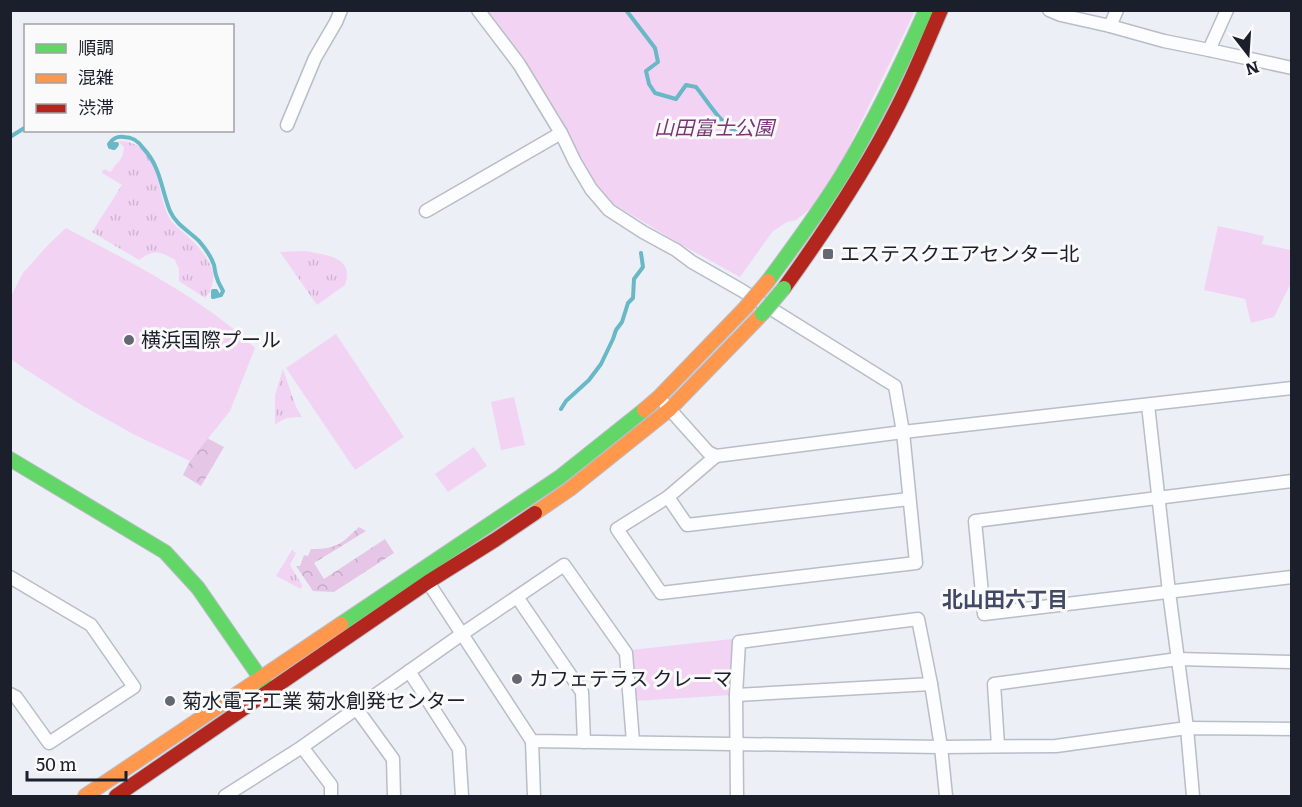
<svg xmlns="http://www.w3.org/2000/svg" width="1302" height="807" font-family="Literata,'Noto Sans JP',serif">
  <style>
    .grass { fill: url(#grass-tufts) }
    .forest { fill: url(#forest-crowns) }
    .park { fill: #f3d3f3 }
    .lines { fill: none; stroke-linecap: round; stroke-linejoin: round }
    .stream { stroke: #68b8c6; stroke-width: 4 }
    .street-casing { stroke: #b9bdc6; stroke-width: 15 }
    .fast-casing { stroke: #b9bdc6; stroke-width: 16 }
    .slow-casing { stroke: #b9bdc6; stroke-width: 16 }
    .jam-casing { stroke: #b9bdc6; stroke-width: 16 }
    .street { stroke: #fcfdfe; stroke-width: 12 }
    .fast { stroke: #63d668; stroke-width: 14 }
    .slow { stroke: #ff974d; stroke-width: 14 }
    .jam { stroke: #b3261e; stroke-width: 14 }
    .fast-bridge-casing { stroke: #b9bdc6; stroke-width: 16; stroke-linecap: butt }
    .slow-bridge-casing { stroke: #b9bdc6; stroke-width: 16; stroke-linecap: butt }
    .fast-bridge { stroke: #63d668; stroke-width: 14 }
    .slow-bridge { stroke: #ff974d; stroke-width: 14 }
    .poi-dot { fill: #646872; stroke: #fafafa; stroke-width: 2 }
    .labels { text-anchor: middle; stroke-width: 6; stroke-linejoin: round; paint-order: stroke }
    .park-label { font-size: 20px; font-style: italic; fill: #7a3375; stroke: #fafafa }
    .poi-label { font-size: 20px; fill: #1b1f2b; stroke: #fafafa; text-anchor: start }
    .neighbourhood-label { font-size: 21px; font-weight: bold; fill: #414a64; stroke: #fafafa }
  </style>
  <defs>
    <pattern id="grass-tufts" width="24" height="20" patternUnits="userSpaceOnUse" patternTransform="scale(1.5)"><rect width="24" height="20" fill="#f3d3f3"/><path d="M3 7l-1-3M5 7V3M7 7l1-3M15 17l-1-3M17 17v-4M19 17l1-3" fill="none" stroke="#d0b5d0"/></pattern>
    <pattern id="forest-crowns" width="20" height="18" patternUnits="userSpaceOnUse" patternTransform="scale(1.5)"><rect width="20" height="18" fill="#e6c6e7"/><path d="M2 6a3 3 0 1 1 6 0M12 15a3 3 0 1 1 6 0" fill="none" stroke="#c5aac6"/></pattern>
  </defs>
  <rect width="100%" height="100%" fill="#eceff6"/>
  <!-- grass -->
  <g class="grass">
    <path d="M118 141C164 141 154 196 172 222 176 227 182 231 186 235 198 246 219 267 212 285 211 290 208 294 205 298L179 281V269L175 260C160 251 154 249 139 260L92 232 122 185 102 173 104 169 111 172C117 160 123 163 124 147Z"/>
    <path d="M305 251C325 255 355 256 345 285L317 305 280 252Z"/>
    <path d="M283 369 296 407 302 417C291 417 284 417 275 425V395Z"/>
    <polygon points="292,550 296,553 290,565 302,585 301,589 276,576"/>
  </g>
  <!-- forest -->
  <g class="forest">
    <polygon points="207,438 224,447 201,486 183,475 190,461"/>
    <path d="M359 527 366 531 314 563 324 579 385 539 394 553 334 592 313 591 296 566H300L304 555 308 556 311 549C337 549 341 544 359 527Z"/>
  </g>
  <!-- park -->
  <g class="park">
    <polygon points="484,11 915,11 842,161 810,209 796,220 787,222 773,231 740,277 680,244 612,203 588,176 560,116 512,46"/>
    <polygon points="1218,226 1264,236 1262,244 1291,250 1291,283 1274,317 1251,323 1245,299 1204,290"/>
    <path d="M66 228C132 263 201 297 255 348L230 411 190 461 135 435 83 406 25 369 11 359V296L23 273 48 245Z"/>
    <polygon points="336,334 404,437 355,470 286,368"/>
    <polygon points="514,397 525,445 501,450 491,402"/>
    <polygon points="474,447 487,466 448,492 435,474"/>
    <polygon points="732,639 731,695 634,701 631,650"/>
  </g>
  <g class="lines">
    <!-- stream -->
    <g class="stream">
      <path d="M626 10 655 48 658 62 646 71 649 84 655 93 676 99 686 85 696 87C706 99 721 124 735 131 746 136 762 135 774 133"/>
      <polyline points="10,137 26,127"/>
      <path d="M113 144H117L116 146 114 148 110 147 109 144C113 138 117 136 124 137 133 137 138 141 143 148 161 167 161 189 170 211 176 225 189 231 199 241 205 248 211 256 214 265 215 269 215 274 217 278 218 283 221 286 223 291L221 295 213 297V291H216L217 293 216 294V293"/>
      <polyline points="561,409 566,401 589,380 601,364 613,339 616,330 622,322 628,303 633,298 634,279 643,267 641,253"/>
    </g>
    <!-- street casing -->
    <g class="street-casing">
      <g id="street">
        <polyline points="478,10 519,64 561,133 575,162 591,189 609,210 643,232 676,250 692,262 741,290 895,386 903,432 916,563 661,593 617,529 668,497 716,456"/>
        <polyline points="1049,10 1061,15 1110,26 1164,41 1209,50 1292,68"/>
        <polyline points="1110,26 1117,10"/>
        <polyline points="1209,50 1227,10"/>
        <polyline points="287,125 315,58 336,22 341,10"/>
        <polyline points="426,211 561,133"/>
        <polyline points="665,404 708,452 716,456 903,432 1292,388"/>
        <polyline points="1292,481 975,521 984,614 1292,577"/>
        <polyline points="668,497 687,525 909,499"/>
        <polyline points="424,576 532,741 941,747 1056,746 1187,728 1169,592 1148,405"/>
        <polyline points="10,577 91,625 134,687 49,743 16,697 10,694"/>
        <polyline points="517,597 582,692 584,742"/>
        <polyline points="409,671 459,749 462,796"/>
        <polyline points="736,695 931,684"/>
        <polyline points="356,708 393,759 394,796"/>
        <polyline points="532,741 534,796"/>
        <polyline points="998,745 994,684 1178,659 1292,662"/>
        <polyline points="302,747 331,785 331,796"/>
        <polyline points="225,796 302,747 462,634 564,565 626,653 633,742"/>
        <polyline points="737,796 736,695 739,642 918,619 931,684 941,747 946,796"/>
        <polyline points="1193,796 1187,728 1292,729"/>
      </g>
    </g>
    <!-- fast casing -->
    <g class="fast-casing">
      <g id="fast">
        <path d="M768 281C794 246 819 212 842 175 874 122 901 66 926 10"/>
        <polyline points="10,459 165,552 198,588 268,689"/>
        <polyline points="341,624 560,477 644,410"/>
      </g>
    </g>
    <!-- slow casing -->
    <g class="slow-casing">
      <g id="slow">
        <polyline points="644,410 659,397 746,307"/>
        <polyline points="535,513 570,489 670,409 762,314"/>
        <polyline points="85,796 341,624"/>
      </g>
    </g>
    <!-- jam casing -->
    <g class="jam-casing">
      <g id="jam">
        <path d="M784 288C826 230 866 170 898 106 914 75 927 42 941 10"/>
        <polyline points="116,796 428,582 495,540 535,513"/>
      </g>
    </g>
    <!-- street -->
    <use href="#street" class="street"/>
    <!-- fast -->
    <use href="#fast" class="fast"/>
    <!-- slow -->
    <use href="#slow" class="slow"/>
    <!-- jam -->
    <use href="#jam" class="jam"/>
    <!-- fast-bridge casing -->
    <g class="fast-bridge-casing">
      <polyline id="fast-bridge" points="762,314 784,288"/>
    </g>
    <!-- slow-bridge casing -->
    <g class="slow-bridge-casing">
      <polyline id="slow-bridge" points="746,307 768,281"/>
    </g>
    <!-- fast-bridge -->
    <use href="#fast-bridge" class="fast-bridge"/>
    <!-- slow-bridge -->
    <use href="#slow-bridge" class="slow-bridge"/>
  </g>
  <!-- markers -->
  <g class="poi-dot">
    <rect x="822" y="248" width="12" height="12" rx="3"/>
    <circle cx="129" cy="340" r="6"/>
    <circle cx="517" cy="679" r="6"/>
    <circle cx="170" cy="701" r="6"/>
  </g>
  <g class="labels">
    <!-- park labels -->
    <g class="park-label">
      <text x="714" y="135">山田富士公園</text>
    </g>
    <!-- poi labels -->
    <g class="poi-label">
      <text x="840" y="261">エステスクエアセンター北</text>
      <text x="141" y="347">横浜国際プール</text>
      <text x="529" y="686">カフェテラス クレーマ</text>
      <text x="182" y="708">菊水電子工業 菊水創発センター</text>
    </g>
    <!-- neighbourhood labels -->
    <g class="neighbourhood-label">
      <text x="1005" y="607">北山田六丁目</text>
    </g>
  </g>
  <!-- border -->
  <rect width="1302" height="807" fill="none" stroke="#1b1f2b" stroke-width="24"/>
  <!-- legend -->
  <rect x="24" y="24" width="210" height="108" fill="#fafafa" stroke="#a1a2a7" stroke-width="1.5"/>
  <rect x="36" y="44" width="30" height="9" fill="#63d668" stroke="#a1a2a7" stroke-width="1.5"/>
  <text x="78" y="54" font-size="18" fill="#1b1f2b">順調</text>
  <rect x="36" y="74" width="30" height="9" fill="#ff974d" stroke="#a1a2a7" stroke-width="1.5"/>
  <text x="78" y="84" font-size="18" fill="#1b1f2b">混雑</text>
  <rect x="36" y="104" width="30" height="9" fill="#b3261e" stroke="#a1a2a7" stroke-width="1.5"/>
  <text x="78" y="114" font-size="18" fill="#1b1f2b">渋滞</text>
  <!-- north arrow -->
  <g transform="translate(1248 54) rotate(163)" stroke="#fafafa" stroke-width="4.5" paint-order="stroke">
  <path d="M0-4.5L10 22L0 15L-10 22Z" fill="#1b1f2b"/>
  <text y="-9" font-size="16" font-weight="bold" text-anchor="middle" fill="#1b1f2b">N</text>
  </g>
  <!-- scale -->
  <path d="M27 771v9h99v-9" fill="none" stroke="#1b1f2b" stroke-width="3"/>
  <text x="36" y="771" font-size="18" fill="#1b1f2b" stroke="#fafafa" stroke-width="4.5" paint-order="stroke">50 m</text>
</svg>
